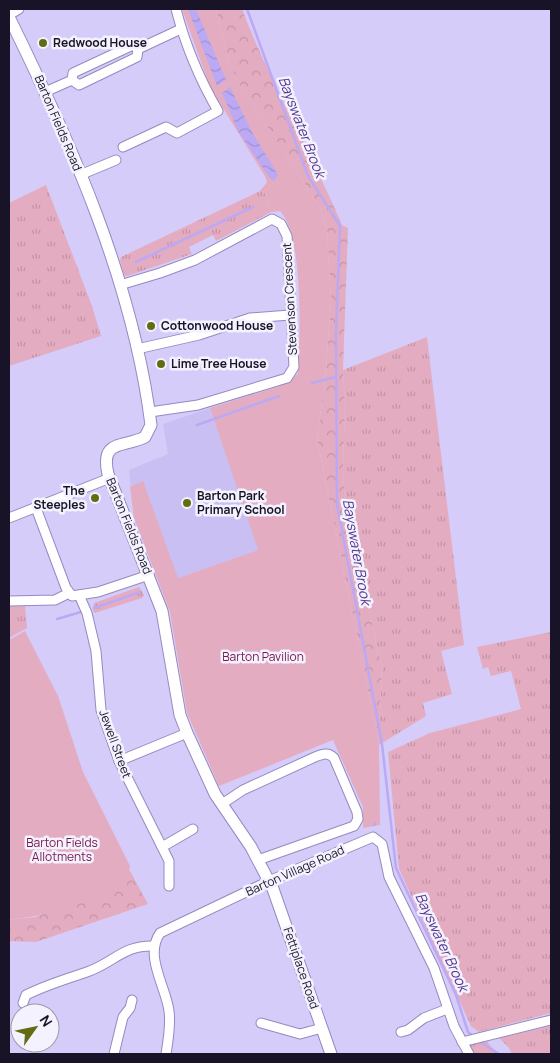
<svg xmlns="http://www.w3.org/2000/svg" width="560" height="1063" font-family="Manrope,sans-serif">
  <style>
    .built { fill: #cabff3 }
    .grass { fill: url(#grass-tufts) }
    .forest { fill: url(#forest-crowns) }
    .green { fill: #e4acc1 }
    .water { fill: url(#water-waves) }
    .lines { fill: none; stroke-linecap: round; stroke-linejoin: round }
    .stream { stroke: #bba9f4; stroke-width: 2.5 }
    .minor-casing { stroke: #9689c0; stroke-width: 11 }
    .tertiary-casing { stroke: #9689c0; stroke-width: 13 }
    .minor { stroke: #fff; stroke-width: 9 }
    .tertiary { stroke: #fff; stroke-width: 11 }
    .poi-dot { fill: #646c11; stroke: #f4f2fe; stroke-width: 2 }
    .labels { text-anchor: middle; stroke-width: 5; stroke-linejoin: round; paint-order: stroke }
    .poi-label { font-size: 12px; font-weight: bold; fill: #181327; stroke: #f4f2fe; text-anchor: start }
    .street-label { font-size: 12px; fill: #181327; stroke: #f4f2fe }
    .park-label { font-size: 12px; fill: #771748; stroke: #f4f2fe }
    .water-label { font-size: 14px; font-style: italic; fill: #53378e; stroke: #f4f2fe }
  </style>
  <defs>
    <pattern id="grass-tufts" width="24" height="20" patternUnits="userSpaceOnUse" patternTransform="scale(1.25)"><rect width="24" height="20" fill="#e4acc1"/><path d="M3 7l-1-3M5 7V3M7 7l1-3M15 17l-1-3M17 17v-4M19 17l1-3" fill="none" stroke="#c393a6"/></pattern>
    <pattern id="forest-crowns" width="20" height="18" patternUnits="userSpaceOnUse" patternTransform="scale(1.25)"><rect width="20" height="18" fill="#e4acc1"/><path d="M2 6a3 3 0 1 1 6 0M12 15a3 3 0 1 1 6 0" fill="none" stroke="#c393a6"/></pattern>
    <pattern id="water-waves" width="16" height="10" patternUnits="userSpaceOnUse" patternTransform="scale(1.25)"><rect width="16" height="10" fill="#bba9f4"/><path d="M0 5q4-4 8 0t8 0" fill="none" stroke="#a091d1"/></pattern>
  </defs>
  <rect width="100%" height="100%" fill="#d5ccfa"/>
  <!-- built -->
  <polygon class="built" points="210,408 259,550 178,578 134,518 129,470 168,454 163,424"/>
  <!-- grass -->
  <g class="grass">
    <polygon points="46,185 92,306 101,336 9,366 9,203"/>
    <polygon points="260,191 265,193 271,212 216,241 213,235 189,247 192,254 127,276 124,275 120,260 121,257"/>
    <polygon points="427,337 464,645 441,651 452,694 423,703 426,716 379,745 382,669 345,501 343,472 345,406 343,370"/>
    <polygon points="139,587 144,595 142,598 95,613 93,611 94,603"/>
    <polygon points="19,604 25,606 27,628 9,638 9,606"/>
    <polygon points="551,632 551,1013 479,1032 471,1026 399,869 388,752 430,733 521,709 511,671 491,676 488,667 483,669 477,647"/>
    <polygon points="551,1026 551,1054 512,1054 509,1048 499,1038"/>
    <polygon points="485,1038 496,1054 472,1054 468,1047 469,1042"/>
  </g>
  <!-- forest -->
  <g class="forest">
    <path d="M216 9H242C270 83 311 152 342 225L348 228 343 370 345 406 343 472 345 501 382 669 379 745 317 439 325 380 331 302 327 228 320 207 238 82 229 63Z"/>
    <polygon points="129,869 148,904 36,942 9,941 9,920 35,917 116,887"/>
    <polygon points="438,919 450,961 448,976 423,921"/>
  </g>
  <!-- green -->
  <g class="green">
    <path d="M182 9H216L229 63 238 82 320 207 327 228 331 302 325 380 317 439 379 745 380 825 363 828V807L333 740 219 786 187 713 170 612 134 518 130 487 143 481 178 578 258 550 210 408 280 386 298 374C300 338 304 236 280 211L271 212 265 193 260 191 267 182 266 178 210 87Z"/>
    <path d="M25 631 58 696 83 772 130 866 126 881C90 904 51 915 9 920V640Z"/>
  </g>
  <!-- water -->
  <g class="water">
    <polygon points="188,9 196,9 226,80 217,86"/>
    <polygon points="230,87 252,132 278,175 274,181 269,177 238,131 222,93"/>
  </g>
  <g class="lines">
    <!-- stream -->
    <g class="stream">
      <polyline points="247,9 308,176 340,226 336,334 337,504 382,744 396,868 456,995 468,1032 473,1036"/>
      <polyline points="136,262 253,207"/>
      <polyline points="312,383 336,377"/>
      <polyline points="197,425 279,396"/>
      <polyline points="94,608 140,592"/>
      <polyline points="57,619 81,612"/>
      <polyline points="374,825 375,823"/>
      <polyline points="479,1041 499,1054"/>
    </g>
    <!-- minor casing -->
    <g class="minor-casing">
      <g id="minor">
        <polyline points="9,15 19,9"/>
        <polyline points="138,49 181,29"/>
        <polyline points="45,92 72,80 73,73 133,45 138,49 137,57 79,85 72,80"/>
        <path d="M123 147 166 127 177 133 218 111C200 80 185 44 176 9"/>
        <polyline points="80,175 116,160"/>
        <polyline points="120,285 160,273 195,260 272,219 281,224 287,236 294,367 287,378 198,405 150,412"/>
        <polyline points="137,349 199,335 250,318 290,315"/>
        <polyline points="36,508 66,588 72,596 98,592 149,575"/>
        <polyline points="9,518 110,478"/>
        <polyline points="79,595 87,613 96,651 101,710 119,761 169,861 169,886"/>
        <polyline points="9,601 55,600 69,593"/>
        <polyline points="119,761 187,733"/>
        <path d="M222 804 243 790 315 757C323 754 328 752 334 758L357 812 358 819 354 826 258 860"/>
        <polyline points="162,847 193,829"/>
        <path d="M23 1003 26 995C46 985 66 979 87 972 115 962 123 945 154 946"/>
        <polyline points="261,1023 300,1034 322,1028"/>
        <polyline points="401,1032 408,1030 424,1018 447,1009"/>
        <polyline points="462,1042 551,1020"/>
        <polyline points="114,1054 123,1017 130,1008 132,1000"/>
        <path d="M166 1054C168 1041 171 1025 169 1011 166 987 144 956 160 933L269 881 373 837 382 844 389 877 434 968 454 1026 469 1054"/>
      </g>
    </g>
    <!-- tertiary casing -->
    <g class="tertiary-casing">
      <path id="tertiary" d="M9 17C72 145 133 282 151 425L145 437C123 448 100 439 108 474L162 611 180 715 187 733 215 794 251 847 273 889 331 1054"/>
    </g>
    <!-- minor -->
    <use href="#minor" class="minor"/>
    <!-- tertiary -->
    <use href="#tertiary" class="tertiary"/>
  </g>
  <!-- markers -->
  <g class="poi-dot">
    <circle cx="43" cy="43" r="5"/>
    <circle cx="151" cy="326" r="5"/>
    <circle cx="161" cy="364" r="5"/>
    <circle cx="95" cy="498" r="5"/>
    <circle cx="187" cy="503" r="5"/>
  </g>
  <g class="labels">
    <!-- poi labels -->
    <g class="poi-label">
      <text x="53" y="47">Redwood House</text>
      <text x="161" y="330">Cottonwood House</text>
      <text x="171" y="368">Lime Tree House</text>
      <text x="85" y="495" text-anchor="end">The<tspan x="85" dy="14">Steeples</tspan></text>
      <text x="197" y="500">Barton Park<tspan x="197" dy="14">Primary School</tspan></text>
    </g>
    <!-- street labels -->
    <g class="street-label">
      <text transform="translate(58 123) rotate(67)" y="4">Barton Fields Road</text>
      <text transform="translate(290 299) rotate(-93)" y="4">Stevenson Crescent</text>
      <text transform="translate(129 526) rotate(68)" y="4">Barton Fields Road</text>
      <text transform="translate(115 744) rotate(70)" y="4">Jewell Street</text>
      <text transform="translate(295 871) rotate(-24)" y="4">Barton Village Road</text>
      <text transform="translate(301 968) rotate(71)" y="4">Fettiplace Road</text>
    </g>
    <!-- park labels -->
    <g class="park-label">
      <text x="263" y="661">Barton Pavilion</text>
      <text x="62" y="847">Barton Fields<tspan x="62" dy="14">Allotments</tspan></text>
    </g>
    <!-- water labels -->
    <g class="water-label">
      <text transform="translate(302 127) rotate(69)" y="5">Bayswater Brook</text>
      <text transform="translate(357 552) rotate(80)" y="5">Bayswater Brook</text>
      <text transform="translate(442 942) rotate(65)" y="5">Bayswater Brook</text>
    </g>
  </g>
  <!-- border -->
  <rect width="560" height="1063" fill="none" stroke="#181327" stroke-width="20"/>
  <!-- north arrow -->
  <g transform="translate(35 1028) rotate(57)"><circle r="24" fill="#f4f2fe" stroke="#9c99a8"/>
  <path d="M0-4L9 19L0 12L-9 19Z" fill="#646c11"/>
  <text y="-8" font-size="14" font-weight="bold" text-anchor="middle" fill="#181327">N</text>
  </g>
</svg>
